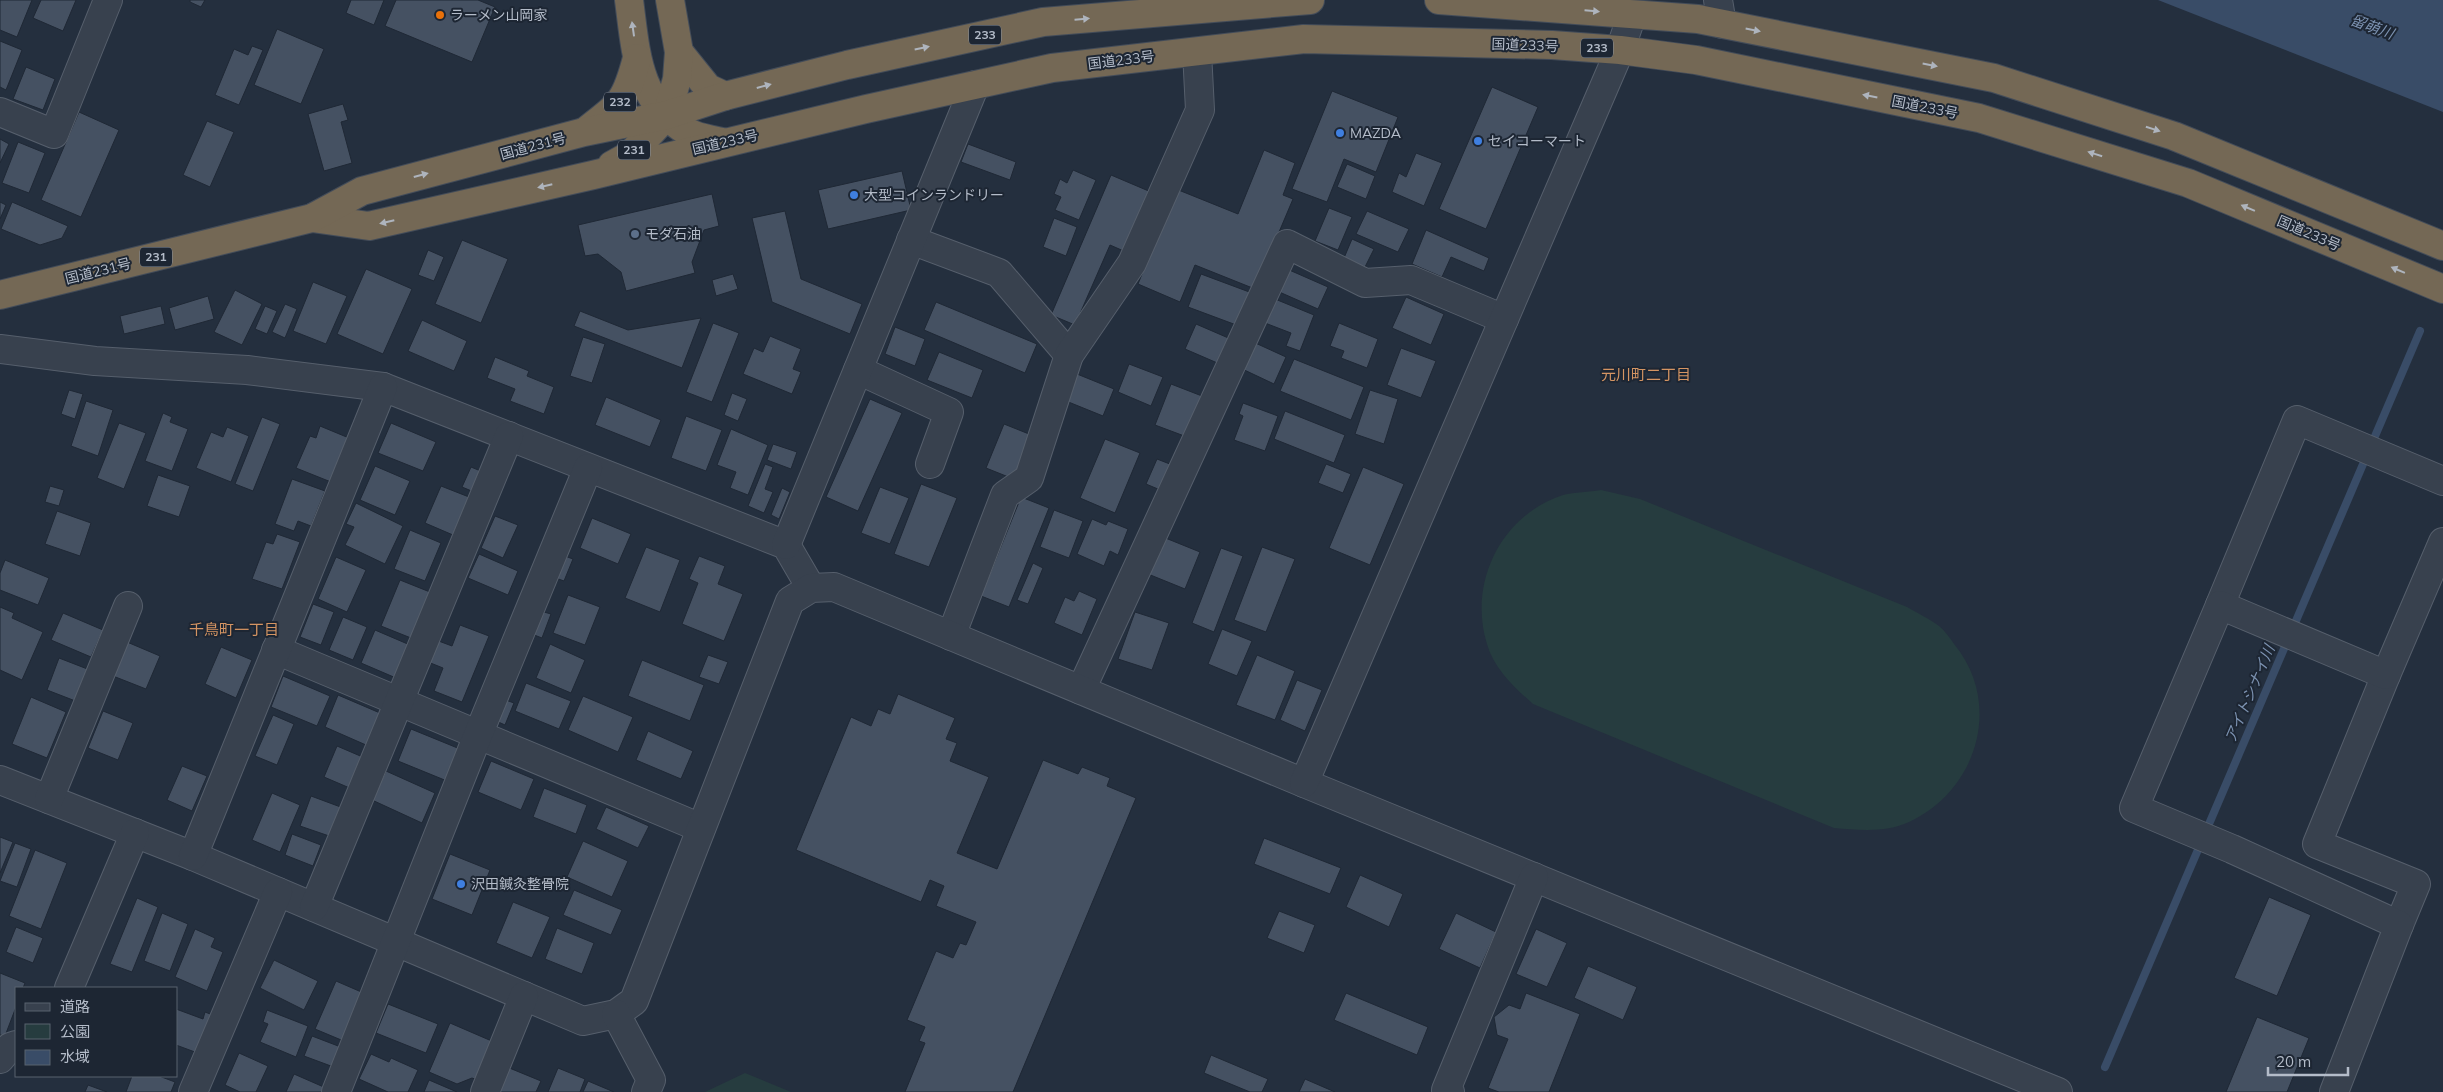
<svg xmlns="http://www.w3.org/2000/svg" width="2443" height="1092" font-family="Mulish,'Noto Sans JP',sans-serif">
  <style>
    .green { fill: #263c3f }
    .water { fill: #394c67 }
    .lines { fill: none; stroke-linecap: round; stroke-linejoin: round }
    .stream { stroke: #394c67; stroke-width: 8 }
    .building { fill: #455162; stroke: #1f2835 }
    .minor-casing { stroke: #565f6c; stroke-width: 30 }
    .highway-casing { stroke: #434c59; stroke-width: 30 }
    .minor { stroke: #38414e; stroke-width: 28 }
    .highway { stroke: #746855; stroke-width: 28 }
    .oneway { fill: #aeb4bd }
    .food-dot { fill: #e8710a; stroke: #1d2633; stroke-width: 2 }
    .shop-dot { fill: #3f7fe0; stroke: #1d2633; stroke-width: 2 }
    .service-dot { fill: #5c6f8a; stroke: #1d2633; stroke-width: 2 }
    .labels { text-anchor: middle; stroke-width: 4; stroke-linejoin: round; paint-order: stroke }
    .shield { fill: #1d2633; stroke: #878f9c; stroke-width: 1 }
    .shield-label { font-size: 12px; font-weight: bold; fill: #b4bcc9 }
    .poi-label { font-size: 14px; fill: #b4bcc9; stroke: #1d2633; text-anchor: start }
    .street-label { font-size: 14px; fill: #b4bcc9; stroke: #1d2633 }
    .water-label { font-size: 15px; font-style: italic; fill: #7c92b1; stroke: #1d2633 }
    .neighbourhood-label { font-size: 15px; fill: #d59563; stroke: #1d2633 }
  </style>
  <rect width="100%" height="100%" fill="#242f3e"/>
  <!-- green -->
  <g class="green">
    <path d="M1601 490 1640 499 1907 607C1917 613 1930 619 1939 626 1945 631 1950 638 1954 644 2003 703 1978 790 1909 822 1886 833 1859 830 1834 828L1533 704C1514 687 1494 669 1487 644 1468 583 1501 515 1563 495 1575 492 1589 492 1601 490Z"/>
    <polygon points="745,1073 791,1092 705,1092"/>
  </g>
  <!-- water -->
  <polygon class="water" points="2158,0 2443,0 2443,112"/>
  <g class="lines">
    <!-- stream -->
    <polyline class="stream" points="2105,1067 2420,331"/>
  </g>
  <!-- building -->
  <g class="building">
    <polygon points="0,0 32,0 17,37 0,30"/>
    <polygon points="41,0 76,0 63,31 33,18"/>
    <polygon points="190,0 205,0 201,7 190,2"/>
    <polygon points="351,0 384,0 374,25 346,13"/>
    <polygon points="396,0 478,0 495,7 472,62 385,26"/>
    <polygon points="277,29 324,49 301,104 254,85"/>
    <polygon points="0,41 22,50 6,90 0,87"/>
    <polygon points="252,46 263,50 239,105 215,95 234,49 248,55"/>
    <polygon points="26,67 55,79 43,110 13,99"/>
    <polygon points="1492,87 1538,107 1486,229 1439,209"/>
    <polygon points="1332,91 1398,117 1376,172 1344,159 1327,202 1292,189"/>
    <polygon points="343,104 348,120 341,122 352,163 324,171 308,114"/>
    <polygon points="79,112 119,130 81,217 41,200"/>
    <polygon points="207,121 234,132 210,187 183,175"/>
    <polygon points="0,139 9,144 0,163"/>
    <polygon points="18,142 45,153 29,193 2,183"/>
    <polygon points="968,144 1016,162 1010,180 961,162"/>
    <polygon points="1264,150 1295,163 1283,195 1293,199 1255,289 1195,265 1180,302 1138,284 1176,189 1238,214"/>
    <polygon points="1416,153 1442,163 1424,206 1392,192 1399,173 1406,177"/>
    <polygon points="1347,164 1375,176 1366,199 1337,187"/>
    <polygon points="1073,170 1096,180 1079,220 1055,210 1061,197 1054,194 1060,179 1067,183"/>
    <polygon points="902,171 911,210 828,229 818,190"/>
    <polygon points="1111,175 1151,192 1126,252 1110,245 1075,325 1051,315"/>
    <polygon points="712,194 719,226 704,230 692,262 695,273 626,291 621,272 598,254 585,256 578,225"/>
    <polygon points="0,202 6,205 0,219"/>
    <polygon points="12,202 68,226 62,238 40,245 1,229"/>
    <polygon points="1329,208 1352,217 1338,250 1315,241"/>
    <polygon points="785,211 801,279 862,304 850,334 772,302 752,218"/>
    <polygon points="1367,211 1409,229 1398,252 1356,234"/>
    <polygon points="1054,218 1077,227 1066,256 1043,247"/>
    <polygon points="1426,230 1489,258 1484,271 1451,257 1442,277 1412,264"/>
    <polygon points="1352,239 1374,249 1365,267 1344,258"/>
    <polygon points="462,240 508,259 481,323 435,304"/>
    <polygon points="428,250 444,257 434,281 418,275"/>
    <polygon points="366,269 412,289 383,354 337,334"/>
    <polygon points="1287,269 1328,287 1318,309 1277,291"/>
    <polygon points="733,274 738,289 716,296 712,280"/>
    <polygon points="1201,274 1252,293 1239,326 1188,307"/>
    <polygon points="313,282 347,296 326,344 293,331"/>
    <polygon points="235,290 262,304 242,345 214,332"/>
    <polygon points="208,296 214,319 175,330 169,308"/>
    <polygon points="1406,297 1444,314 1431,345 1392,328"/>
    <polygon points="1275,299 1314,315 1300,351 1286,346 1291,333 1265,323"/>
    <polygon points="936,302 1037,344 1025,373 924,330"/>
    <polygon points="285,304 297,309 285,338 272,332"/>
    <polygon points="161,306 165,324 124,334 120,316"/>
    <polygon points="265,306 277,311 267,334 255,329"/>
    <polygon points="580,311 628,330 701,318 682,368 574,326"/>
    <polygon points="422,320 467,341 454,371 408,351"/>
    <polygon points="713,323 739,333 712,402 686,392"/>
    <polygon points="1339,323 1378,339 1367,368 1341,358 1344,351 1330,346"/>
    <polygon points="1196,324 1233,340 1222,365 1185,349"/>
    <polygon points="895,327 925,339 915,366 885,354"/>
    <polygon points="770,336 801,349 793,369 801,372 792,394 743,374 754,348 763,352"/>
    <polygon points="583,337 605,344 592,383 570,376"/>
    <polygon points="1251,341 1286,357 1274,384 1238,367"/>
    <polygon points="1401,348 1436,361 1421,398 1387,385"/>
    <polygon points="939,352 983,370 972,398 927,380"/>
    <polygon points="495,357 529,371 527,376 554,387 544,414 510,401 515,389 487,378"/>
    <polygon points="1294,359 1364,387 1351,420 1280,391"/>
    <polygon points="1129,364 1163,377 1151,406 1118,392"/>
    <polygon points="1077,374 1114,389 1103,416 1066,401"/>
    <polygon points="1171,384 1202,396 1187,437 1155,425"/>
    <polygon points="69,390 83,394 75,419 61,414"/>
    <polygon points="1370,390 1398,399 1384,444 1355,434"/>
    <polygon points="732,393 747,399 738,421 724,415"/>
    <polygon points="606,397 661,420 650,447 595,425"/>
    <polygon points="870,399 902,413 858,511 826,497"/>
    <polygon points="86,401 113,410 98,456 71,446"/>
    <polygon points="1243,403 1278,416 1265,451 1234,440 1243,416 1239,414"/>
    <polygon points="1285,411 1345,435 1334,463 1274,439"/>
    <polygon points="163,413 172,417 170,422 188,429 172,471 145,461"/>
    <polygon points="686,416 722,430 706,471 671,458"/>
    <polygon points="262,417 280,424 253,491 235,484"/>
    <polygon points="119,423 146,433 124,489 97,478"/>
    <polygon points="391,423 436,442 423,471 378,453"/>
    <polygon points="1004,424 1034,436 1016,480 986,468"/>
    <polygon points="320,426 349,438 331,482 296,468 310,436 316,438"/>
    <polygon points="227,427 249,436 231,482 196,468 211,432 223,437"/>
    <polygon points="731,429 768,445 748,495 730,488 736,472 717,465"/>
    <polygon points="1105,439 1140,453 1115,513 1080,498"/>
    <polygon points="773,444 797,452 791,469 767,460"/>
    <polygon points="1157,459 1175,466 1165,492 1146,484"/>
    <polygon points="765,464 773,467 765,489 773,492 764,513 748,506"/>
    <polygon points="1326,464 1351,474 1343,493 1318,483"/>
    <polygon points="375,466 410,481 395,515 360,500"/>
    <polygon points="471,467 483,472 474,492 462,487"/>
    <polygon points="1363,467 1404,484 1370,565 1329,548"/>
    <polygon points="158,475 190,486 179,517 147,506"/>
    <polygon points="292,479 325,491 311,526 298,521 294,531 275,524"/>
    <polygon points="921,484 957,498 929,567 894,554"/>
    <polygon points="50,486 64,490 59,506 45,502"/>
    <polygon points="441,486 469,497 453,535 425,523"/>
    <polygon points="880,487 909,498 890,544 861,533"/>
    <polygon points="782,488 790,492 779,519 771,515"/>
    <polygon points="1021,497 1049,508 1009,607 981,596"/>
    <polygon points="356,503 403,526 385,564 345,545 354,527 346,524"/>
    <polygon points="1054,510 1083,521 1069,558 1040,547"/>
    <polygon points="57,511 91,523 80,556 45,544"/>
    <polygon points="495,516 518,525 503,558 481,548"/>
    <polygon points="592,518 631,534 618,564 580,548"/>
    <polygon points="1092,519 1106,525 1108,521 1128,529 1118,555 1110,551 1104,566 1077,554"/>
    <polygon points="410,530 441,543 425,581 394,569"/>
    <polygon points="277,534 300,542 282,589 252,579 266,542 273,544"/>
    <polygon points="1163,537 1200,552 1185,589 1148,574"/>
    <polygon points="646,547 680,560 660,612 625,598"/>
    <polygon points="1262,547 1295,559 1266,632 1234,620"/>
    <polygon points="1221,548 1243,556 1214,632 1192,623"/>
    <polygon points="479,554 518,571 508,595 468,578"/>
    <polygon points="562,555 573,559 564,581 553,577"/>
    <polygon points="699,556 725,566 718,584 743,594 724,641 682,624 698,583 689,579"/>
    <polygon points="336,557 366,570 347,612 318,599"/>
    <polygon points="5,560 49,578 38,605 0,590 0,573"/>
    <polygon points="1033,563 1043,568 1028,604 1017,600"/>
    <polygon points="400,580 430,592 411,638 381,626"/>
    <polygon points="1079,591 1097,599 1082,635 1054,623 1065,597 1074,601"/>
    <polygon points="568,595 600,607 585,645 553,633"/>
    <polygon points="313,604 334,612 321,645 300,637"/>
    <polygon points="0,607 14,613 12,618 43,632 22,680 0,670"/>
    <polygon points="537,610 551,614 542,638 529,633"/>
    <polygon points="1135,612 1169,623 1152,670 1118,659"/>
    <polygon points="63,613 103,630 91,657 51,640"/>
    <polygon points="343,617 367,627 353,660 329,650"/>
    <polygon points="460,625 489,636 462,702 434,691 443,668 428,662 436,640 452,646"/>
    <polygon points="1222,629 1252,641 1237,676 1208,664"/>
    <polygon points="375,630 410,645 396,678 361,663"/>
    <polygon points="127,642 160,656 146,689 113,676"/>
    <polygon points="550,644 585,660 571,693 536,678"/>
    <polygon points="221,647 252,660 236,698 205,684"/>
    <polygon points="708,655 728,662 719,684 699,677"/>
    <polygon points="1257,655 1295,671 1275,720 1236,705"/>
    <polygon points="59,658 90,670 78,702 47,690"/>
    <polygon points="642,660 704,685 690,721 628,696"/>
    <polygon points="283,676 330,696 317,726 271,707"/>
    <polygon points="1297,680 1322,690 1305,731 1280,720"/>
    <polygon points="526,683 571,701 559,729 515,711"/>
    <polygon points="898,694 955,718 946,739 957,743 950,761 989,777 957,853 997,869 1043,760 1078,774 1082,767 1110,778 1107,786 1136,798 1013,1092 905,1092 925,1043 919,1041 925,1027 907,1020 936,951 953,958 960,943 966,945 976,922 936,906 944,886 930,880 921,902 796,850 851,717 871,726 878,709 890,714"/>
    <polygon points="338,695 380,713 366,745 325,727"/>
    <polygon points="583,696 633,717 618,752 568,730"/>
    <polygon points="31,697 66,712 47,758 12,744"/>
    <polygon points="503,699 514,703 505,725 494,720"/>
    <polygon points="103,711 133,723 118,760 88,748"/>
    <polygon points="273,715 294,724 277,765 255,756"/>
    <polygon points="411,729 460,749 447,781 398,761"/>
    <polygon points="648,731 693,751 681,779 636,760"/>
    <polygon points="337,746 365,758 352,789 324,777"/>
    <polygon points="491,761 534,779 521,810 478,792"/>
    <polygon points="182,766 207,776 192,811 167,800"/>
    <polygon points="386,771 435,793 422,823 372,800"/>
    <polygon points="544,788 587,805 576,834 533,817"/>
    <polygon points="272,793 300,805 280,852 252,840"/>
    <polygon points="311,796 346,809 335,838 300,826"/>
    <polygon points="606,807 649,826 638,848 596,829"/>
    <polygon points="292,834 321,845 313,866 285,855"/>
    <polygon points="0,837 13,842 0,873"/>
    <polygon points="1264,838 1341,868 1330,894 1254,864"/>
    <polygon points="583,841 628,861 612,897 567,877"/>
    <polygon points="15,843 31,849 17,887 0,881"/>
    <polygon points="35,850 67,863 41,929 9,916"/>
    <polygon points="450,854 490,870 472,915 432,899"/>
    <polygon points="1360,875 1403,894 1389,927 1346,907"/>
    <polygon points="574,890 622,910 611,935 563,915"/>
    <polygon points="2269,897 2311,915 2277,996 2234,978"/>
    <polygon points="137,898 158,907 132,972 110,964"/>
    <polygon points="513,902 550,917 532,958 496,943"/>
    <polygon points="1279,911 1315,925 1304,953 1267,938"/>
    <polygon points="162,913 188,924 170,971 144,961"/>
    <polygon points="1456,913 1496,932 1480,968 1439,949"/>
    <polygon points="16,927 43,938 33,963 6,952"/>
    <polygon points="557,928 594,943 582,974 545,959"/>
    <polygon points="195,929 215,938 211,947 223,952 207,991 175,977"/>
    <polygon points="1536,929 1567,943 1547,987 1516,974"/>
    <polygon points="274,960 318,981 304,1010 260,988"/>
    <polygon points="1588,966 1637,987 1623,1020 1574,998"/>
    <polygon points="0,973 25,983 23,988 16,988 16,1007 5,1036 0,1035"/>
    <polygon points="336,981 366,994 346,1042 315,1029"/>
    <polygon points="1346,993 1428,1027 1417,1055 1334,1020"/>
    <polygon points="1526,993 1580,1014 1549,1092 1499,1092 1488,1088 1508,1039 1497,1035 1494,1017 1509,1005 1520,1009"/>
    <polygon points="388,1004 438,1024 426,1053 376,1033"/>
    <polygon points="176,1009 203,1019 205,1012 218,1017 203,1055 176,1045"/>
    <polygon points="267,1010 308,1026 296,1057 260,1042 268,1024 263,1022"/>
    <polygon points="2257,1017 2309,1038 2287,1092 2226,1092"/>
    <polygon points="450,1023 494,1042 478,1080 472,1078 457,1084 429,1072"/>
    <polygon points="312,1036 346,1049 339,1069 304,1056"/>
    <polygon points="239,1053 268,1066 256,1092 240,1092 225,1085"/>
    <polygon points="371,1054 389,1062 391,1058 418,1070 408,1092 388,1092 359,1079"/>
    <polygon points="1211,1055 1268,1079 1262,1092 1250,1092 1204,1073"/>
    <polygon points="507,1067 541,1081 536,1092 496,1092"/>
    <polygon points="558,1068 585,1079 580,1092 548,1092"/>
    <polygon points="294,1074 326,1088 324,1092 286,1092"/>
    <polygon points="132,1076 159,1076 175,1082 171,1092 126,1092"/>
    <polygon points="1305,1079 1335,1092 1299,1092"/>
    <polygon points="429,1080 457,1092 424,1092"/>
    <polygon points="588,1081 614,1092 583,1092"/>
    <polygon points="88,1085 107,1092 85,1092"/>
  </g>
  <g class="lines">
    <!-- minor casing -->
    <g class="minor-casing">
      <g id="minor">
        <polyline points="1718,0 1722,24"/>
        <polyline points="0,112 54,134 108,0"/>
        <polyline points="911,240 999,273 1069,355"/>
        <polyline points="0,349 95,361 247,370 383,387 786,545 811,588"/>
        <polyline points="858,370 949,412 930,464"/>
        <polyline points="786,545 975,85"/>
        <polyline points="2220,605 2297,420 2443,481"/>
        <polyline points="951,636 1005,495 1029,478 1069,355 1132,263 1200,110 1197,52"/>
        <polyline points="276,650 701,828"/>
        <polyline points="2386,675 2317,844 2416,884 2399,925"/>
        <polyline points="1081,690 1287,244 1365,283 1411,280 1504,319"/>
        <polyline points="0,780 193,856 583,1021 616,1014 634,1001 790,601 811,588 834,587 1304,783 2058,1092"/>
        <polyline points="1304,783 1620,50 1632,15"/>
        <polyline points="49,799 128,606"/>
        <polyline points="193,856 383,387"/>
        <polyline points="314,907 509,436"/>
        <polyline points="69,988 135,833"/>
        <polyline points="616,1014 651,1080 646,1092"/>
        <polyline points="0,1059 10,1047 16,1045"/>
        <polyline points="193,1092 278,892"/>
        <polyline points="336,1092 478,735 588,468"/>
        <polyline points="485,1092 524,996"/>
        <polyline points="1450,1092 1446,1090 1534,877"/>
        <polyline points="2334,1092 2399,925 2232,849 2134,808 2220,605 2386,675 2443,542"/>
      </g>
    </g>
    <!-- highway casing -->
    <g class="highway-casing">
      <g id="highway">
        <path d="M629 0C636 53 637 102 688 132 697 138 711 139 722 142"/>
        <polyline points="1439,0 1698,19 1994,78 2174,136 2443,246"/>
        <polyline points="679,52 708,88 725,96"/>
        <path d="M587 130C622 103 626 100 637 58"/>
        <polyline points="612,165 630,155 667,115 677,79 679,52 670,0"/>
        <polyline points="312,218 369,226 593,175 866,109 1052,68 1304,39 1552,45 1620,50 1696,60 1979,118 2188,183 2443,289"/>
        <polyline points="0,295 312,218 362,191 584,132 667,115 725,96 847,65 1043,22 1310,0"/>
      </g>
    </g>
    <!-- minor -->
    <use href="#minor" class="minor"/>
    <!-- highway -->
    <use href="#highway" class="highway"/>
  </g>
  <!-- one-way arrows -->
  <defs><path id="oneway-solid" d="M-6-.8H1V-3.2L6.5 0L1 3.2V.8H-6Z" transform="scale(1.25)"/></defs>
  <g class="oneway">
    <use href="#oneway-solid" transform="translate(1592 11) rotate(5)"/>
    <use href="#oneway-solid" transform="translate(1082 19) rotate(-5)"/>
    <use href="#oneway-solid" transform="translate(633 29) rotate(-98)"/>
    <use href="#oneway-solid" transform="translate(1753 30) rotate(11)"/>
    <use href="#oneway-solid" transform="translate(922 48) rotate(-12)"/>
    <use href="#oneway-solid" transform="translate(1930 65) rotate(11)"/>
    <use href="#oneway-solid" transform="translate(764 86) rotate(-15)"/>
    <use href="#oneway-solid" transform="translate(1870 96) rotate(-169)"/>
    <use href="#oneway-solid" transform="translate(2153 129) rotate(18)"/>
    <use href="#oneway-solid" transform="translate(2095 154) rotate(-163)"/>
    <use href="#oneway-solid" transform="translate(421 175) rotate(-15)"/>
    <use href="#oneway-solid" transform="translate(545 186) rotate(167)"/>
    <use href="#oneway-solid" transform="translate(2248 208) rotate(-157)"/>
    <use href="#oneway-solid" transform="translate(387 222) rotate(167)"/>
    <use href="#oneway-solid" transform="translate(2398 270) rotate(-157)"/>
  </g>
  <!-- markers -->
  <circle class="food-dot" cx="440" cy="15" r="5"/>
  <g class="shop-dot">
    <circle cx="1340" cy="133" r="5"/>
    <circle cx="1478" cy="141" r="5"/>
    <circle cx="854" cy="195" r="5"/>
    <circle cx="461" cy="884" r="5"/>
  </g>
  <circle class="service-dot" cx="635" cy="234" r="5"/>
  <g class="labels">
    <!-- shield labels -->
    <g class="shield">
      <rect x="969" y="25.5" width="32" height="19" rx="4"/>
      <rect x="1581" y="38.5" width="32" height="19" rx="4"/>
      <rect x="604" y="92.5" width="32" height="19" rx="4"/>
      <rect x="618" y="140.5" width="32" height="19" rx="4"/>
      <rect x="140" y="247.5" width="32" height="19" rx="4"/>
    </g>
    <g class="shield-label">
      <text x="985" y="39">233</text>
      <text x="1597" y="52">233</text>
      <text x="620" y="106">232</text>
      <text x="634" y="154">231</text>
      <text x="156" y="261">231</text>
    </g>
    <!-- poi labels -->
    <g class="poi-label">
      <text x="450" y="20">ラーメン山岡家</text>
      <text x="1350" y="138">MAZDA</text>
      <text x="1488" y="146">セイコーマート</text>
      <text x="864" y="200">大型コインランドリー</text>
      <text x="645" y="239">モダ石油</text>
      <text x="471" y="889">沢田鍼灸整骨院</text>
    </g>
    <!-- street labels -->
    <g class="street-label">
      <text transform="translate(1525 45) rotate(2)" y="5">国道233号</text>
      <text transform="translate(1121 60) rotate(-7)" y="5">国道233号</text>
      <text transform="translate(1925 107) rotate(11)" y="5">国道233号</text>
      <text transform="translate(725 142) rotate(-13)" y="5">国道233号</text>
      <text transform="translate(533 146) rotate(-15)" y="5">国道231号</text>
      <text transform="translate(2309 233) rotate(23)" y="5">国道233号</text>
      <text transform="translate(98 271) rotate(-14)" y="5">国道231号</text>
    </g>
    <!-- water labels -->
    <g class="water-label">
      <text transform="translate(2372 27) rotate(20)" y="5">留萌川</text>
      <text transform="translate(2250 694) rotate(-67)" y="5">アイトシナイ川</text>
    </g>
    <!-- neighbourhood labels -->
    <g class="neighbourhood-label">
      <text x="1646" y="380">元川町二丁目</text>
      <text x="234" y="635">千鳥町一丁目</text>
    </g>
  </g>
  <!-- legend -->
  <rect x="15" y="987" width="162" height="90" fill="#1d2633" stroke="#59626f"/>
  <rect x="25" y="1003" width="25" height="8" fill="#38414e" stroke="#59626f"/>
  <text x="60" y="1012" font-size="15" fill="#b4bcc9">道路</text>
  <rect x="25" y="1024" width="25" height="15" fill="#263c3f" stroke="#59626f"/>
  <text x="60" y="1037" font-size="15" fill="#b4bcc9">公園</text>
  <rect x="25" y="1050" width="25" height="15" fill="#394c67" stroke="#59626f"/>
  <text x="60" y="1062" font-size="15" fill="#b4bcc9">水域</text>
  <!-- scale -->
  <path d="M2268 1067v8h80v-8" fill="none" stroke="#b4bcc9" stroke-width="2.5"/>
  <text x="2276" y="1067" font-size="15" fill="#b4bcc9" stroke="#1d2633" stroke-width="4" paint-order="stroke">20 m</text>
</svg>
